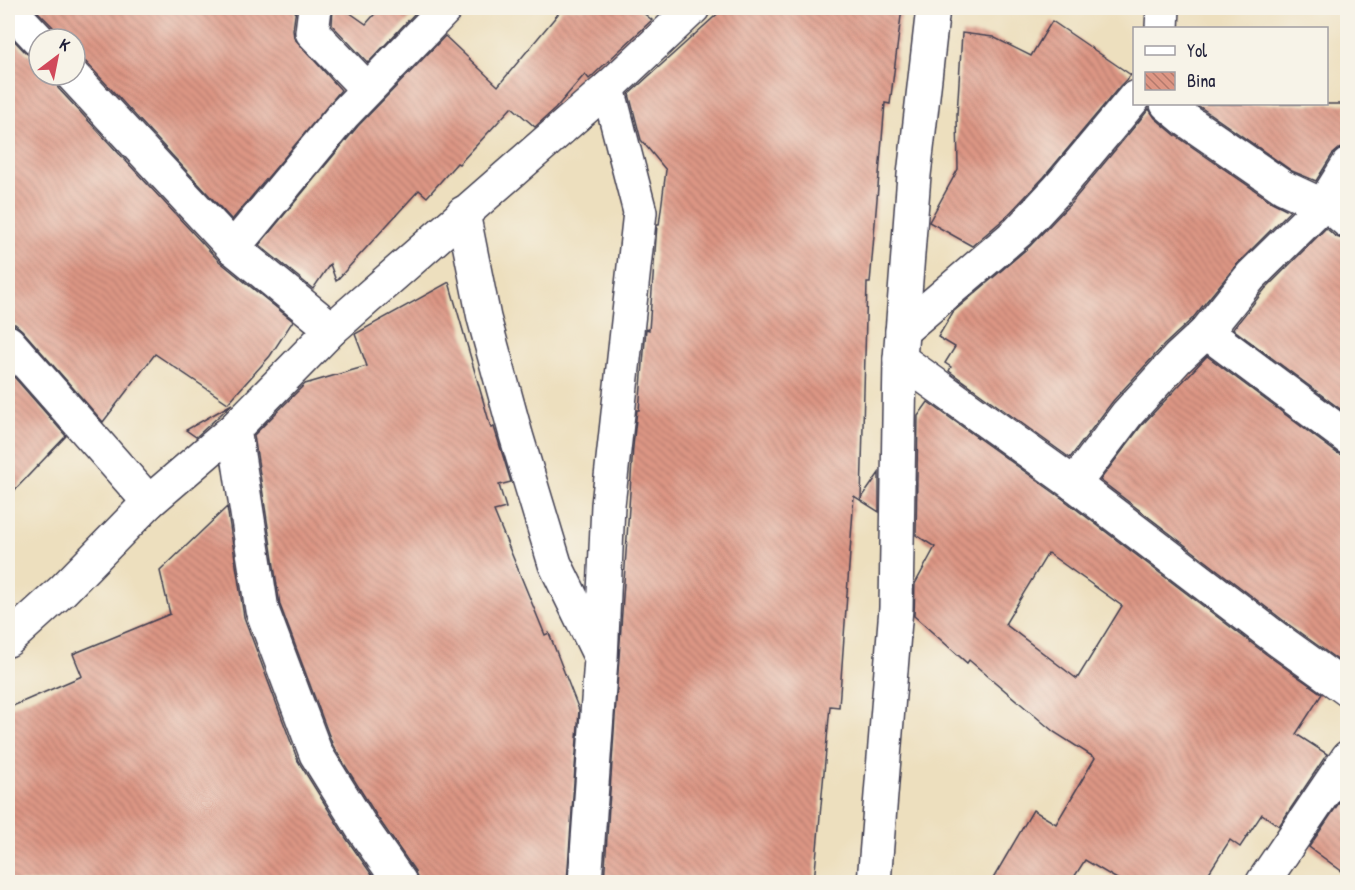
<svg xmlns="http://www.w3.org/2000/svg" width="1355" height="890" font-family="'Patrick Hand',sans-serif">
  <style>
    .building { fill: url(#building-back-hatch); fill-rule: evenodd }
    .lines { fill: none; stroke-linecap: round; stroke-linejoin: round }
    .minor-casing { stroke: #403e4f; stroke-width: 36 }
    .tertiary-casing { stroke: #403e4f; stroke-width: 36 }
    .minor { stroke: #fff; stroke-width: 33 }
    .tertiary { stroke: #fff; stroke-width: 33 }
  </style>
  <defs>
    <pattern id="building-back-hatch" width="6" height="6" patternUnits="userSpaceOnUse" patternTransform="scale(1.5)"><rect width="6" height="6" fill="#dd9684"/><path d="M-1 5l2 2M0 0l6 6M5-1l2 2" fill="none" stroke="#b37a6d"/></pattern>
  </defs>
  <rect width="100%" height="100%" fill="#f7f3e8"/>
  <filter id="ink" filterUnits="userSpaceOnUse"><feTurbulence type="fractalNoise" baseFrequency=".0167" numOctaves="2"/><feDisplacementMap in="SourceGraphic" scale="12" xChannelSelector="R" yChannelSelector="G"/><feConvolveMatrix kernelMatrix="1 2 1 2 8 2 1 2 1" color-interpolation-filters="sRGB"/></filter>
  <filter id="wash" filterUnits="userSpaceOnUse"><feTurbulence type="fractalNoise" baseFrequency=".008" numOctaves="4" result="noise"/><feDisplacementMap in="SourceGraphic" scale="24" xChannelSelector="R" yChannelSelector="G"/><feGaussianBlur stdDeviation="1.35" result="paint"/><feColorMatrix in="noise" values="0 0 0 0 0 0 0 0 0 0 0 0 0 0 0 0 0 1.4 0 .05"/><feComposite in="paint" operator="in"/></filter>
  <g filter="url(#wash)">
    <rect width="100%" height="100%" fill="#eddfbe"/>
    <g id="blocks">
      <!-- building -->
      <g class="building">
        <polygon points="34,8 296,8 293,30 294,38 341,90 232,220 86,62 75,57 75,39 57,39 53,27"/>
        <polygon points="333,8 343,8 366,24 380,8 414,8 417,11 368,63 332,25"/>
        <polygon points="563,8 637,8 652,20 589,79 585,74 555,109 535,127 512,107 459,164 457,163 427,197 419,190 336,281 330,264 313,289 259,245 358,126 445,36 498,86"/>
        <polygon points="724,8 902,8 890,104 885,103 870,283 867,283 861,499 879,473 879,512 854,496 839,707 830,706 814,882 604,882 633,447 637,410 639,410 646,329 649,330 657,225 659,225 666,170 641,140 629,94"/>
        <polygon points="1052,21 1131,75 1120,86 1044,177 1005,218 972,246 929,222 958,169 957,115 962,33 993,37 1031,56"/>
        <polygon points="8,34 26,53 33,58 39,58 39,75 54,75 58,88 219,261 293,321 270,356 228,403 155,354 103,422 22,330 15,324 8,324"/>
        <polygon points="1196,104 1347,104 1347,146 1339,149 1332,155 1316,181 1292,171"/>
        <polygon points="1149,109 1155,118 1175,135 1272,202 1290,211 1238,263 1192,319 1164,345 1113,401 1070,458 949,371 951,367 945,363 955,347 938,337 953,312 1030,246 1072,202"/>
        <polygon points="1326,228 1336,237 1347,240 1347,414 1233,329 1265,289"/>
        <polygon points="449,282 491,428 494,427 511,482 499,485 506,508 494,511 545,635 549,633 579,710 567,882 418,882 415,871 378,818 333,746 280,605 254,435 305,384 367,366 355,334"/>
        <polygon points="1207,356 1337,453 1347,456 1347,654 1342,663 1288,624 1100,480 1141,426"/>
        <polygon points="8,370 66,436 8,497"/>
        <path d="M928 402 1063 499 1266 654 1322 694 1296 734 1327 754 1279 826 1262 814 1240 847 1230 840 1203 882H1122L1085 860 1071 882H991L1033 810 1056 824 1095 758 1054 732 969 660 967 663 914 616 915 584 935 547 916 535 918 416ZM1048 553 1122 606 1077 679 1005 624Z"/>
        <polygon points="232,404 196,437 186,430"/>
        <polygon points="227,507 244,617 298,761 346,838 377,882 8,882 8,708 82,676 73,654 170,614 160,571"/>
        <polygon points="1347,791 1347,875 1309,847"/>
      </g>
    </g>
  </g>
  <g filter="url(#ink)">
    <use href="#blocks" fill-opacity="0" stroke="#403e4f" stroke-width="1.5"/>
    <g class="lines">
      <!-- minor casing -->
      <g class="minor-casing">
        <g id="minor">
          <polyline points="9,8 39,40"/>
          <polyline points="315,8 312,32 367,89"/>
          <polyline points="1162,28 1163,8"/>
          <polyline points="72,75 233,248 332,329"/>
          <polyline points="1167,104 1186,120 1283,187 1335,211 1348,222"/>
          <polyline points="463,213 484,318 516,435 555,564 599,654"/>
          <polyline points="233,248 344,114 446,8"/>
          <polyline points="902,331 1018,232 1058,189 1134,98"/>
          <polyline points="1206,332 1348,438"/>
          <polyline points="8,342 149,502"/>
          <polyline points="900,359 1074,484 1277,639 1348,690"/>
          <polyline points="234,429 262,610 316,754 362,828 400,882"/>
          <polyline points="1074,484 1127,414 1178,358 1206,332 1251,276 1323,205 1348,165"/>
          <polyline points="8,640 63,590 149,502 234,429 332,329 608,88 693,8"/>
          <polyline points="585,882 601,659 608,505 640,212 608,88"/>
          <polyline points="1263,882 1348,757"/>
        </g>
      </g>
      <!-- tertiary casing -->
      <g class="tertiary-casing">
        <polyline id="tertiary" points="874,882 896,608 900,359 914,175 933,8"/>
      </g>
      <!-- minor -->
      <use href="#minor" class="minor"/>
      <!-- tertiary -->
      <use href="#tertiary" class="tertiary"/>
    </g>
  </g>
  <!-- margin -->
  <rect width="1355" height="890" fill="none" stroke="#f7f3e8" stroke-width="30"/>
  <!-- legend -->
  <rect x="1133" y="27" width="195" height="78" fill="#f7f3e8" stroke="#a29fa3" stroke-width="1.5"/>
  <rect x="1145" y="46" width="30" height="9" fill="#ffffff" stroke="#a29fa3" stroke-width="1.5"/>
  <text x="1187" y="57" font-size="18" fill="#22223b">Yol</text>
  <rect x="1145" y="72" width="30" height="18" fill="url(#building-back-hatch)" stroke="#a29fa3" stroke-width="1.5"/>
  <text x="1187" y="87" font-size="18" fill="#22223b">Bina</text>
  <!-- north arrow -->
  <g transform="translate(57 57) rotate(32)"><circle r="28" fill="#f7f3e8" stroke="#a29fa3" stroke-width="1.5"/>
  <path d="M0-4.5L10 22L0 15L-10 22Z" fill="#d1495b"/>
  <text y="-9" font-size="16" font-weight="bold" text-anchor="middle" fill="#22223b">K</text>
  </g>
</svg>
